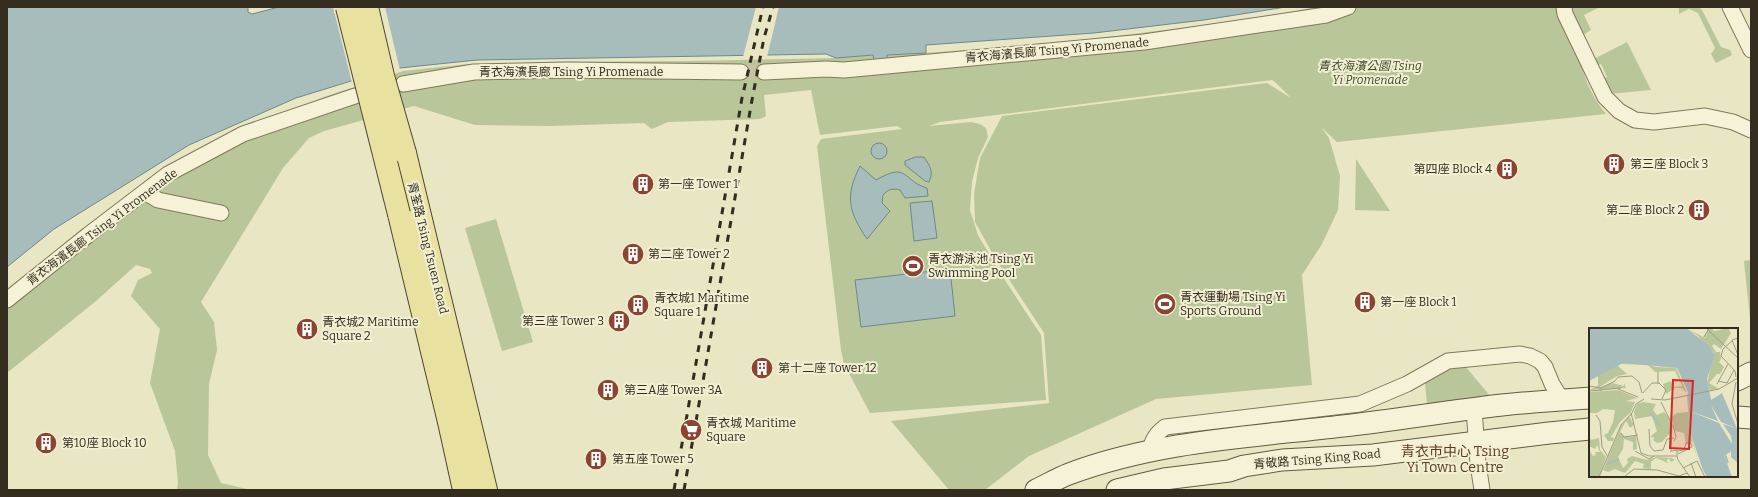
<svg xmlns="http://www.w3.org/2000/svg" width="1758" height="497" font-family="Bitter,'Noto Sans TC',serif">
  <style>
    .green { fill: #b8c699 }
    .water { fill: #a6bdbb; stroke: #6d8a89 }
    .pier { fill: #e9e6c4 }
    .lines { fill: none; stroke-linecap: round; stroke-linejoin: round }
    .street-tunnel { stroke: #c5c1a3; stroke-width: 15; stroke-dasharray: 15 8; stroke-linecap: butt }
    .street-casing { stroke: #82785c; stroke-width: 17 }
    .secondary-casing { stroke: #645940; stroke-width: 23 }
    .primary-casing { stroke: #504630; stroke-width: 24 }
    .street { stroke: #f5f2d7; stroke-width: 15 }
    .secondary { stroke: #f5f2d7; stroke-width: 21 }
    .primary { stroke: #e9e19f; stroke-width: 22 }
    .rail { stroke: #342d1f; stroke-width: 3; stroke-dasharray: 7 7; stroke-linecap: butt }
    .primary-bridge-casing { stroke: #504630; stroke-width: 24; stroke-linecap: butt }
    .primary-bridge { stroke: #e9e19f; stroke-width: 22 }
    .labels { text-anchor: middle; stroke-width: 4; stroke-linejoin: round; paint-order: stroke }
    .street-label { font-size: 12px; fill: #342d1f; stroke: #f2efd3 }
    .park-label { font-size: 12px; font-style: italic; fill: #3d4e27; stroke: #f2efd3 }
    .poi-label { font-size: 12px; fill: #342d1f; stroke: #f2efd3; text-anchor: start }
    .quarter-label { font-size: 14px; fill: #5c3a22; stroke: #f2efd3 }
    .inset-river { fill: none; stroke: #a6bdbb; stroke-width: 2 }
    .inset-road { fill: none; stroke: #a19c82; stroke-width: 1 }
    .view { fill: #d62828; fill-opacity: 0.15; stroke: #d62828; stroke-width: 2 }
    .inset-edge { fill: none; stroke: #342d1f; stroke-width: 2 }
  </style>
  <rect width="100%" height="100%" fill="#e9e6c4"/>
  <!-- green -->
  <g class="green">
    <path d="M1315 7H1600L1584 15 1591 30 1581 36 1575 24C1580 60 1582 84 1606 114L1337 142 1321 127 1329 138 1340 176 1338 210 1322 244 1302 275 1312 385 1156 399 1029 456 985 490H949L891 421 1049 403 1044 333 995 258 975 222 974 194 980 158 1002 116 1267 83 1291 98 1275 82 1272 80 940 122 929 126 971 122 980 124 986 128 988 137 978 158 972 182 970 210 978 235 999 271 1041 335 1046 400 870 413 844 364 841 350 817 146 821 139 902 129 897 126 820 135 811 90 764 95 766 116 760 119 668 122 652 129 644 123 550 126 475 125 414 106 324 131 309 138 283 168 201 302 214 322 217 350 209 384 208 455 221 483 251 490H177L178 483 175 451 150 383 160 329 131 296 138 280 152 273 150 269 136 265 96 301 7 373V291L98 218 151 182 212 145 324 97 403 71 468 64H508L546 62 689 61 836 58 873 55 887 59V55C978 50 1065 43 1156 31 1209 25 1262 18 1315 7Z"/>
    <polygon points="1679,7 1699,7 1702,10 1721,47 1730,50 1732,55 1716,63 1711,54 1715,48 1698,13 1689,9 1679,14"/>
    <polygon points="1627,42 1651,90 1609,94 1602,80 1607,77 1601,64 1595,66 1592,60"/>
    <polygon points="1356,159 1390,211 1355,210"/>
    <polygon points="496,219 533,342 502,351 465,228"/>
    <polygon points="1751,260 1751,328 1744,261"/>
    <polygon points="1464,365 1491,397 1427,404 1425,383 1454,366"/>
  </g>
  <!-- water -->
  <g class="water">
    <polygon points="7,7 248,7 248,12 252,14 279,7 1286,7 1204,20 1094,33 926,45 926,53 887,55 887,59 874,60 873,55 836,58 826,54 477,60 390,69 296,98 189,145 54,229 7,267"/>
    <circle cx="879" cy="151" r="8"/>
    <path d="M915 157H924C930 166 934 171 929 182L925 181 905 165V161Z"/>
    <path d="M860 166 876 180C909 161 902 181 927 188L928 196 905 198 900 190C893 188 888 189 883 195L882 203 890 211 867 239C848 211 845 196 860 166Z"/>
    <polygon points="932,201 937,238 914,241 910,203"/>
    <polygon points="950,269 955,316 861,327 855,280"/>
  </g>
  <!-- pier -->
  <g class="pier">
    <polygon points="333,7 385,7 400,70 390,71 352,83"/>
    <polygon points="756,7 779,7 767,57 743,57"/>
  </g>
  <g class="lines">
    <!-- street-tunnel -->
    <polyline class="street-tunnel" points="741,72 764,72"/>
    <!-- street casing -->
    <g class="street-casing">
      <g id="street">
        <polyline points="1564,7 1565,14 1605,97 1619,111 1635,120 1654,122 1705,116 1733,122 1751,130"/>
        <polyline points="1730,7 1751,50"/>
        <polyline points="764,72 826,69 844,70 1144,42 1326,15 1348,7"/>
        <polyline points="403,84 474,72 567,70 741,72"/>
        <polyline points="145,192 158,200 221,213"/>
        <polyline points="7,300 88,235 168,174 243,134 355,96"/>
        <polyline points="1474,409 1478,464 1482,490"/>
        <path d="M1150 451C1152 440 1156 434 1165 427L1360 404 1407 384 1448 361 1520 354 1530 356 1540 361 1545 367 1552 384 1560 397 1564 400"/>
      </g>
    </g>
    <!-- secondary casing -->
    <g class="secondary-casing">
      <g id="secondary">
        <polyline points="1737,380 1751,373"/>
        <polyline points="1737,417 1751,418"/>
        <path d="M1036 490C1047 485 1058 478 1069 474 1157 441 1251 437 1343 426 1396 420 1449 411 1502 405 1531 402 1561 400 1590 398"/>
        <polyline points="1117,490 1164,479 1229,471 1244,466 1282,460 1373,455 1549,433 1590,429"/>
      </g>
    </g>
    <!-- primary casing -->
    <g class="primary-casing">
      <g id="primary">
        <polyline points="405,153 486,490"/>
        <polyline points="399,214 449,422 464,490"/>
      </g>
    </g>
    <!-- street -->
    <use href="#street" class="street"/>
    <!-- secondary -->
    <use href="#secondary" class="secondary"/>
    <!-- primary -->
    <use href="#primary" class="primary"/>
    <!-- rail -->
    <g class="rail">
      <polyline points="674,490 742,98 763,7"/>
      <polyline points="684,490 752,100 764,38 773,7"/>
    </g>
    <!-- primary-bridge casing -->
    <g class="primary-bridge-casing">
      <g id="primary-bridge">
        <polyline points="347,7 399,214"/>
        <polyline points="367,7 383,76 405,153"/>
      </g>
    </g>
    <!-- primary-bridge -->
    <use href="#primary-bridge" class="primary-bridge"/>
  </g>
  <!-- icons -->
  <defs>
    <g id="building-disc" transform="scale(1.15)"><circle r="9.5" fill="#8b4432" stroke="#f2efd3"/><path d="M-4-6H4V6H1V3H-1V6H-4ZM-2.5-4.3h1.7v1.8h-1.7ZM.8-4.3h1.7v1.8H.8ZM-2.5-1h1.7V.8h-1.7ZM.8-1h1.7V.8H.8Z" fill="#fff"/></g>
    <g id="stadium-disc" transform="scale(1.15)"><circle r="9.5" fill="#8b4432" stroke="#f2efd3"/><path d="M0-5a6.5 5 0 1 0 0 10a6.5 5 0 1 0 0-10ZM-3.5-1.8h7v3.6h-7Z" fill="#fff"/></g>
    <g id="supermarket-disc" transform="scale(1.15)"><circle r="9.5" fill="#8b4432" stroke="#f2efd3"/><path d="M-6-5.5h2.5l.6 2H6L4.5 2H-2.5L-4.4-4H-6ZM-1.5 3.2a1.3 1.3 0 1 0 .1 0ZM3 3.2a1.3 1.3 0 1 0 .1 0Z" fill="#fff"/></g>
  </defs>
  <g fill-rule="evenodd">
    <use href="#building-disc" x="1614" y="164"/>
    <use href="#building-disc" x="1507" y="169"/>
    <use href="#building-disc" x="643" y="184"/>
    <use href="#building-disc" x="1699" y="210"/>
    <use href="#building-disc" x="633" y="254"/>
    <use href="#stadium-disc" x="913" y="266"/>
    <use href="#building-disc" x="1365" y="302"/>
    <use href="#stadium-disc" x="1165" y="304"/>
    <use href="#building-disc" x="638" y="305"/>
    <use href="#building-disc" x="619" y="321"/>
    <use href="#building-disc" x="307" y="329"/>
    <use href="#building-disc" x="762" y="368"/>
    <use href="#building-disc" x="608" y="390"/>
    <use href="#supermarket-disc" x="691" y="430"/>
    <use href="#building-disc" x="46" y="443"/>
    <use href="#building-disc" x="596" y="459"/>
  </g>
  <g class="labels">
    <!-- street labels -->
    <g class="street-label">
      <text transform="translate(1057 50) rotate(-5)" y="4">青衣海濱長廊 Tsing Yi Promenade</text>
      <text x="571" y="76">青衣海濱長廊 Tsing Yi Promenade</text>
      <text transform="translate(102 227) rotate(-37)" y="4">青衣海濱長廊 Tsing Yi Promenade</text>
      <text transform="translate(428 248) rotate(76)" y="4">青荃路 Tsing Tsuen Road</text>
      <text transform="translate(1317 459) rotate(-5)" y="4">青敬路 Tsing King Road</text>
    </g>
    <!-- park labels -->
    <g class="park-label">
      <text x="1370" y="70">青衣海濱公園 Tsing<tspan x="1370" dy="14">Yi Promenade</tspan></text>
    </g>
    <!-- poi labels -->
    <g class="poi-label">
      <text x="1630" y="168">第三座 Block 3</text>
      <text x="1492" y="173" text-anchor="end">第四座 Block 4</text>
      <text x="658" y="188">第一座 Tower 1</text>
      <text x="1684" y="214" text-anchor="end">第二座 Block 2</text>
      <text x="648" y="258">第二座 Tower 2</text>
      <text x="928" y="263">青衣游泳池 Tsing Yi<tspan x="928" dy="14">Swimming Pool</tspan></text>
      <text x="1180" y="301">青衣運動場 Tsing Yi<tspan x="1180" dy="14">Sports Ground</tspan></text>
      <text x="654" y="302">青衣城1 Maritime<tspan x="654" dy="14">Square 1</tspan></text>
      <text x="1380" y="306">第一座 Block 1</text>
      <text x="604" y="325" text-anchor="end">第三座 Tower 3</text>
      <text x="322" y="326">青衣城2 Maritime<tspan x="322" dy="14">Square 2</tspan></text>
      <text x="778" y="372">第十二座 Tower 12</text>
      <text x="624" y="394">第三A座 Tower 3A</text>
      <text x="706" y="427">青衣城 Maritime<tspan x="706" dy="14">Square</tspan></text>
      <text x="62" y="447">第10座 Block 10</text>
      <text x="612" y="463">第五座 Tower 5</text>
    </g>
    <!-- quarter labels -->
    <g class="quarter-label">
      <text x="1455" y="456">青衣市中心 Tsing<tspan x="1455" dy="16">Yi Town Centre</tspan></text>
    </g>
  </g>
  <!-- overview -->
  <g transform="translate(1589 328)">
    <rect width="149" height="149" fill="#e9e6c4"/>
    <path d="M97 0 116 10 121 0 126 3 139 0 142 5 132 21 125 16 123 18 127 24H131L132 31 130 34 135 39 131 46H128L120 55 130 61 121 62 118 56 125 25 108 7ZM34 35 58 36 67 39 87 40 100 69 101 104 109 132 103 114 97 117 95 105 86 103 82 89 88 85 99 84 98 65 92 60H86L77 66 74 56 82 53 84 59 93 58 86 43 66 44 59 37 32 36ZM28 37 38 46 28 48 9 60 23 55 35 58V55L37 60 0 62 9 58V48ZM29 62 48 70 37 73 46 74 42 84 31 94 22 109 25 110 24 113H19L15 107 19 105 24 94 26 82 14 81 8 85H0V64ZM54 74 67 76 64 82 68 87 75 84 81 91 82 104 73 114 68 115 64 112 65 109H61L68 103 63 88 46 91 45 84 48 76ZM40 88 45 97 41 100 37 93 31 104 35 109 47 108 48 121 44 122V114L35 111 34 121 29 129 34 140 39 135 38 131 43 128 58 132 67 129 83 130 86 132 82 134 80 130 77 133 79 134V135L67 130 62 134V141L54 140 55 136 46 133 36 145 26 141 19 144 14 142 32 98ZM0 108 2 112 10 110 11 122 17 129 10 149H0V122L4 128 7 127 6 124H11L8 117 6 121 0 118Z" fill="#b8c699"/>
    <path d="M0 0H97L118 16 126 27 118 51 122 72 133 65 149 103V135L142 129V123L135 127 143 149H118L114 142 101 104 99 64 88 40 34 35 0 53Z" fill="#a6bdbb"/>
    <path d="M122 77 132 94 149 101 134 96 142 108 143 116 130 95 98 82 129 93Z" fill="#e9e6c4"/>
    <path class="inset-river" d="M0 21 110 12M62 86 71 98M139 135 136 126 141 123M18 136 30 131"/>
    <path class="inset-road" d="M117 0 149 30M119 2 115 9 120 1M149 10 143 12 149 27M143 13 134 21 132 28 146 43 147 49M129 53 138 55 145 42M25 54 29 49 43 48 50 54 53 65M147 54 143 76 149 96M69 56V43M128 56 139 36M0 58 12 60 26 53M29 61 49 69M10 62 32 60M0 63 13 62M54 65 63 55H70L77 62 73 71M62 71 76 72 130 61 149 50M72 74 83 96 82 124M42 85 52 125 60 128H88V122L83 123M7 87 11 93 13 119 19 129M84 97 87 109 85 113M60 101 61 118 65 123 74 122 78 111 85 110M32 105 35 109 49 107M46 123 60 131 65 128M88 123 95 122 97 115H102L103 119 89 126M88 128 89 132 101 149M102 135 107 149M94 140 108 133 116 149M10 149 32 97 43 85 47 76 55 71M35 149 45 141 68 142 90 148 98 145"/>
    <path class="view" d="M84 52 104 53 100 121 81 120Z"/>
    <rect width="149" height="149" class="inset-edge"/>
  </g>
  <!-- border -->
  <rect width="1758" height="497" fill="none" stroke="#342d1f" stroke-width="16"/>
</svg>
